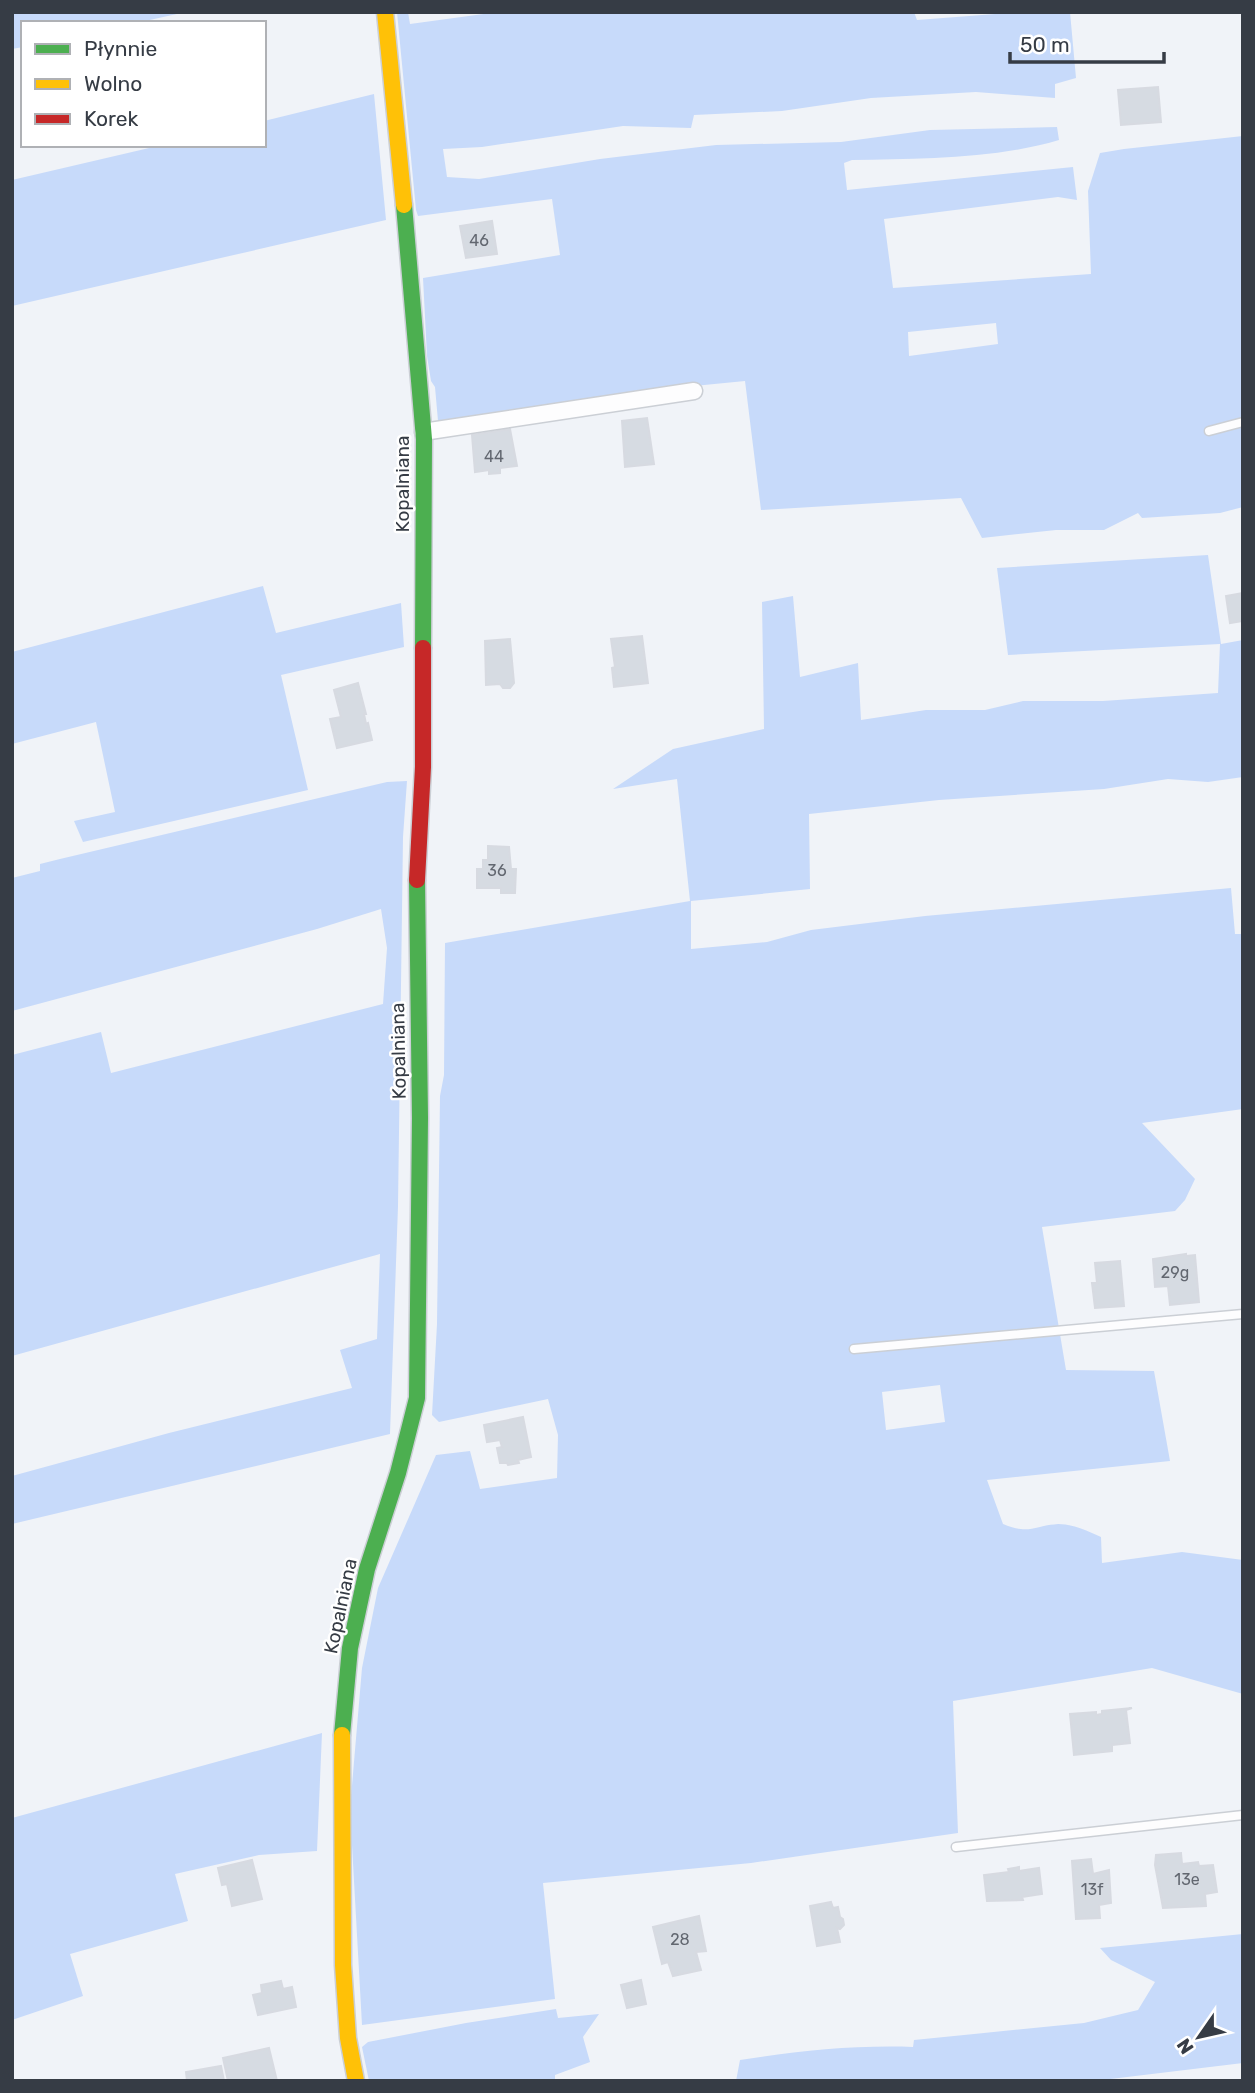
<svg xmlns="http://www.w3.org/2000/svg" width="1255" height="2093" font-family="Rubik,sans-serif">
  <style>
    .green { fill: #c7dafa; fill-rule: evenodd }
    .building { fill: #d6dbe2; stroke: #d7dae1; stroke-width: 2 }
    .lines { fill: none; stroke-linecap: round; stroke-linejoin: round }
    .lane-casing { stroke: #cbcfd5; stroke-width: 11 }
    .street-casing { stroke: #cbcfd5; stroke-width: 19 }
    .fast-casing { stroke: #cbcfd5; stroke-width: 19 }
    .slow-casing { stroke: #cbcfd5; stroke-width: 19 }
    .jam-casing { stroke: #cbcfd5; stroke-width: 19 }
    .lane { stroke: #fdfdfe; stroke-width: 8 }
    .street { stroke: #fdfdfe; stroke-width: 16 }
    .fast { stroke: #4caf50; stroke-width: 16 }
    .slow { stroke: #ffc107; stroke-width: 16 }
    .jam { stroke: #c62828; stroke-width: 16 }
    .labels { text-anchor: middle; stroke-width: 5; stroke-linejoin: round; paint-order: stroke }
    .number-label { font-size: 16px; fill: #626770 }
    .street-label { font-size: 19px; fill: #363c45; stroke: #fff }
  </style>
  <rect width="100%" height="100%" fill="#f0f3f8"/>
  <!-- green -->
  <g class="green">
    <polygon points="12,12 186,12 136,23 23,23 23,47 12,49"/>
    <path d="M397 12H408L410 24 498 12H914L917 20 1020 12H1070L1076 78 1055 84V98L976 92 871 98 782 111 694 115 691 128 623 126 482 147 443 149 447 177 479 179 600 159 716 145 841 142 930 130 1057 127 1059 140C996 159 918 159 852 160L844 163 847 190 1073 167 1077 200 1058 197 884 219 893 288 1091 274 1088 191 1100 153 1124 149 1243 136V507L1220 513 1142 518 1138 513 1104 530H1056L982 538 961 498 761 510 745 381 643 391 438 421 435 387 431 381 427 356 423 278 560 255 552 199 418 216 416 210ZM996 323 998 344 909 356 908 332Z"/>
    <polygon points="374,94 386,220 12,306 12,180 162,145 264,145 264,121"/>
    <path d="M1208 555 1221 644 1243 640V777L1208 782 1168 779 1104 789 939 800 809 814 810 889 691 901V949L767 942 811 930 925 916 1231 888 1235 934H1243V1109L1142 1123 1195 1179 1185 1200 1175 1211 1042 1227 1066 1370 1154 1371 1170 1461 987 1480 1003 1524C1030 1535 1032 1526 1058 1524 1073 1524 1088 1531 1101 1537L1102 1563 1182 1552 1243 1560V1694L1152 1668 953 1701 958 1833 751 1863 543 1883 555 1999 362 2025 350 1809 362 1668 378 1588 436 1455 470 1451 480 1489 557 1478 558 1435 548 1399 439 1422 432 1415 437 1324 440 1096 444 1075 445 943 690 901 677 779 613 789 673 749 764 729 762 602 793 596 800 677 858 663 861 720 926 710H985L1023 701H1103L1218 693 1220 644 1008 655 997 568ZM940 1385 945 1422 886 1430 882 1392Z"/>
    <polygon points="263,586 276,633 401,603 404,647 281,675 308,790 83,842 74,821 115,812 96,722 12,744 12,652"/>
    <polygon points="407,781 403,837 398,1206 390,1434 12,1524 12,1476 169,1433 352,1388 340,1350 377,1339 380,1254 12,1356 12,1055 101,1032 111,1073 383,1004 387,948 381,909 317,929 12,1011 12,878 40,871 40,864 60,859 387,782"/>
    <polygon points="322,1733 317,1851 259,1855 175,1874 188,1921 70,1954 83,1996 12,2020 12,1818"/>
    <path d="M1243 1934V2063L1094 2081H736L740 2060C797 2051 854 2045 913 2047L914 2040 1084 2023 1138 2010 1155 1982 1111 1960 1100 1948Z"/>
    <polygon points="556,2009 558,2018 599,2014 583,2037 590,2062 555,2075 555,2081 369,2081 362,2047 368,2042 466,2023"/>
  </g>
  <!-- building -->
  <g class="building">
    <polygon points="1158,87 1161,122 1121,125 1118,90"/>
    <polygon points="492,221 497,254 466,258 460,226"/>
    <polygon points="647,418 654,464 625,467 622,421"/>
    <polygon points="510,429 517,466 500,468 500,473 489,474 489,470 475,472 472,435"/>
    <polygon points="1243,593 1243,621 1230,623 1226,596"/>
    <polygon points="642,636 648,683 614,687 612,668 615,667 611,639"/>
    <polygon points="510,639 514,683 510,688 503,688 500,684 486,685 485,641"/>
    <polygon points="358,683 366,714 364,714 366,724 368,723 372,740 337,748 330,719 341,717 334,690"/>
    <polygon points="488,846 509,847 511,869 516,869 515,893 501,893 501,888 477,888 477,869 483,869 483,860 488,860"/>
    <polygon points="1186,1254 1186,1256 1195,1255 1199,1302 1170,1305 1168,1286 1155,1287 1153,1259"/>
    <polygon points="1120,1261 1124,1306 1095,1308 1092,1283 1097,1283 1095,1263"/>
    <polygon points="523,1417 531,1457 518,1460 519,1463 508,1465 507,1463 500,1463 497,1448 502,1447 500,1440 487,1442 484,1425"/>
    <polygon points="1132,1708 1126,1710 1130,1743 1112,1745 1112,1751 1074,1755 1070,1714 1096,1712 1096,1715 1102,1714 1102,1711"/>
    <polygon points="1181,1853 1182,1864 1198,1862 1199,1866 1213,1865 1217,1892 1205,1894 1206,1906 1163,1908 1155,1865 1156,1855"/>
    <polygon points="1091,1859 1093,1874 1109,1870 1111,1903 1099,1905 1100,1918 1076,1919 1072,1861"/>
    <polygon points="252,1860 262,1899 232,1906 227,1884 222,1885 218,1868"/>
    <polygon points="1019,1867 1019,1871 1039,1868 1042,1894 1022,1897 1023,1900 987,1901 984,1875 1009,1872 1008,1869"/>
    <polygon points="831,1902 833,1908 838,1907 840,1917 843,1919 844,1925 840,1929 837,1928 840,1942 817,1946 810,1906"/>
    <polygon points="699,1916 706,1951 696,1952 701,1970 673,1976 668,1962 662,1964 653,1927"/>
    <polygon points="641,1980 646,2004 627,2008 621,1985"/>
    <polygon points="281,1981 283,1989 292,1987 296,2007 258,2015 253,1995 262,1993 261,1985"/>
    <polygon points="269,2048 277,2081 228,2081 223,2058"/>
    <polygon points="221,2066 224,2081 187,2081 186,2072"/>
  </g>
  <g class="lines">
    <!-- lane casing -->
    <g class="lane-casing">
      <g id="lane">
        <polyline points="1209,431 1243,422"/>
        <polyline points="854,1349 1243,1314"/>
        <polyline points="956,1847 1243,1815"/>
      </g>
    </g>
    <!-- street casing -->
    <g class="street-casing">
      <polyline id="street" points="423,432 694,391"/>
    </g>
    <!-- fast casing -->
    <g class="fast-casing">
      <g id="fast">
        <polyline points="404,205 424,439 423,648"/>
        <polyline points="342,1735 350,1648 367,1569 398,1473 417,1398 420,1118 417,880"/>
      </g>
    </g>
    <!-- slow casing -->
    <g class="slow-casing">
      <g id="slow">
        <polyline points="385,12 404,205"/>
        <polyline points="342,1735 343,1965 348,2038 356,2081"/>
      </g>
    </g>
    <!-- jam casing -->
    <g class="jam-casing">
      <polyline id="jam" points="417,880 423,767 423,648"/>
    </g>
    <!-- lane -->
    <use href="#lane" class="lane"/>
    <!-- street -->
    <use href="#street" class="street"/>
    <!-- fast -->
    <use href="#fast" class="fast"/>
    <!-- slow -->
    <use href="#slow" class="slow"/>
    <!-- jam -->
    <use href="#jam" class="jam"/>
  </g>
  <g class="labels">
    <!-- number labels -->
    <g class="number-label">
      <text x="479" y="246">46</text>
      <text x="494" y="462">44</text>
      <text x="497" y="876">36</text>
      <text x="1175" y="1278">29g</text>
      <text x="1187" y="1885">13e</text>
      <text x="1092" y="1895">13f</text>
      <text x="680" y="1945">28</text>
    </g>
    <!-- street labels -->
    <g class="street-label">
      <text transform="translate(402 484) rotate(-90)" y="7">Kopalniana</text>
      <text transform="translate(398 1051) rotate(-91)" y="7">Kopalniana</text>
      <text transform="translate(340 1606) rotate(-78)" y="7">Kopalniana</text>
    </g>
  </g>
  <!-- border -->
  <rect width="1255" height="2093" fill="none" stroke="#363c45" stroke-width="28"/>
  <!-- legend -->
  <rect x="21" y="21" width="245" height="126" fill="#ffffff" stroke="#afb1b5" stroke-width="2"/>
  <rect x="35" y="44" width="35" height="10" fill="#4caf50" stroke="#afb1b5" stroke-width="2"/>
  <text x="84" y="56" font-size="21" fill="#363c45">Płynnie</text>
  <rect x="35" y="79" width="35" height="10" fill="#ffc107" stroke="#afb1b5" stroke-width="2"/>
  <text x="84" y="91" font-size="21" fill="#363c45">Wolno</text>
  <rect x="35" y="114" width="35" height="10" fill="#c62828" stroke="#afb1b5" stroke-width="2"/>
  <text x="84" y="126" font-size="21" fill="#363c45">Korek</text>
  <!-- north arrow -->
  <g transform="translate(1199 2037) rotate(236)" stroke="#ffffff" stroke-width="5" paint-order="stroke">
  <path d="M0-5L12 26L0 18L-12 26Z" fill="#363c45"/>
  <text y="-10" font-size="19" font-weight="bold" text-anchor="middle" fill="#363c45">N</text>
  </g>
  <!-- scale -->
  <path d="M1010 52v10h154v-10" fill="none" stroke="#363c45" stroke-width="3.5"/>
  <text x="1020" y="52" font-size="21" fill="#363c45" stroke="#ffffff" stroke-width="5" paint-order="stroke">50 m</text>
</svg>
